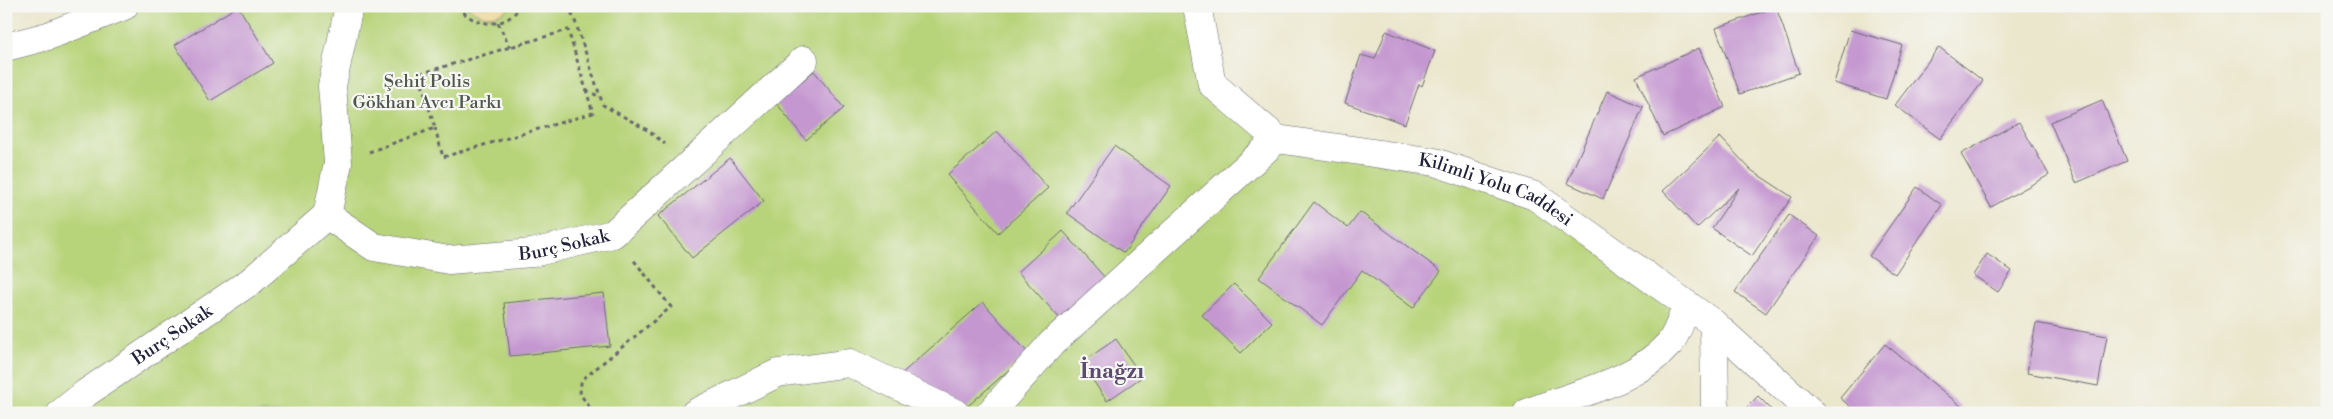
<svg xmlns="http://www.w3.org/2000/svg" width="2333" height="419" font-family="'Libre Bodoni',serif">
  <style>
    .green { fill: #b8d47a; stroke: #6d7b5a }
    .sand { fill: #eeda9e; stroke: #887e6c }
    .building { fill: #c497d0 }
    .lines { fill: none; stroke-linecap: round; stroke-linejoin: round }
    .minor-casing { stroke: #68676e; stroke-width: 29 }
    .major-casing { stroke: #68676e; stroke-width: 29 }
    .path { stroke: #68676e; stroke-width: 3; stroke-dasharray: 4 4; stroke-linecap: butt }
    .minor { stroke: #fff; stroke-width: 28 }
    .major { stroke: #fff; stroke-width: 28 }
    .labels { text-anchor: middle; stroke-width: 4.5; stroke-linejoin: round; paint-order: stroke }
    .park-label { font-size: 18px; fill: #4f574e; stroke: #f6f6f2 }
    .street-label { font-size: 18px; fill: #22223b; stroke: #f6f6f2 }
    .district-label { font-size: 22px; font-weight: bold; fill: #5b4b6f; stroke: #f6f6f2 }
  </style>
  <rect width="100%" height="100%" fill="#f6f6f2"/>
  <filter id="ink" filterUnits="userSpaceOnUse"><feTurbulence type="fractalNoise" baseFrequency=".02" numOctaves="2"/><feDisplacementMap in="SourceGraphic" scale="10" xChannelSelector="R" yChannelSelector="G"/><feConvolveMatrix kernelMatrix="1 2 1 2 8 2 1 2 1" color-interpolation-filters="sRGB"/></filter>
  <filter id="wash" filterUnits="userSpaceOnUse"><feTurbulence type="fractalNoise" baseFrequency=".0096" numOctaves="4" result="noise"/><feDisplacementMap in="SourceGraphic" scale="20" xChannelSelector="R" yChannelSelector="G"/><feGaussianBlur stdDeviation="1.12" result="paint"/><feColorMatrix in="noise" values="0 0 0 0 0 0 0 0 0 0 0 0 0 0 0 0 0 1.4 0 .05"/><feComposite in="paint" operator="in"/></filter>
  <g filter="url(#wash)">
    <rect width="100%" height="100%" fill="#ebe7cd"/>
    <!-- green -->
    <polygon class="green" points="124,6 1197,6 1212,84 1277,139 1535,196 1687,305 1670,343 1527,413 6,413 6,47"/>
    <!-- sand -->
    <path class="sand" d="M467 6H511C498 19 480 19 467 6Z"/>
    <g id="blocks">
      <!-- building -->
      <g class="building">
        <polygon points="238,6 273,63 210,101 175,45"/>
        <polygon points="1776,7 1799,73 1740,94 1716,28"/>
        <polygon points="1850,30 1902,45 1886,99 1834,83"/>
        <polygon points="1386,31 1435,51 1422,86 1419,84 1405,124 1345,103 1361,55 1375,59"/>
        <polygon points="1939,47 1983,81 1940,139 1895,105"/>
        <polygon points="1699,48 1725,107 1663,136 1636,77"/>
        <polygon points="814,71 844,108 806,140 776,103"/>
        <polygon points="1607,91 1643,107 1603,199 1567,183"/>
        <polygon points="2102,100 2127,161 2076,183 2050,122"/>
        <polygon points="2019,122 2049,175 1991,207 1961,154"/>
        <polygon points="997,131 1048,188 998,233 947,175"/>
        <polygon points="1720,137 1751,170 1792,197 1752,256 1712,228 1739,188 1697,228 1663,191"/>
        <polygon points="1114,146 1171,186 1124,253 1067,213"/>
        <polygon points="730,158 764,201 692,258 658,216"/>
        <polygon points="1917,187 1942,205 1895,274 1869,256"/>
        <polygon points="1314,202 1348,228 1360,212 1441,271 1413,308 1362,270 1322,325 1259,278"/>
        <polygon points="1789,215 1819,236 1766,313 1735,292"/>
        <polygon points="1063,231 1108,281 1063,322 1018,272"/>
        <polygon points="1987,254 2012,271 1998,292 1973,275"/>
        <polygon points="1234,284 1272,322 1241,353 1202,315"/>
        <polygon points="604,293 610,346 510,356 504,303"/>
        <polygon points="983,302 1028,353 960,413 899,376"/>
        <polygon points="2036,323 2107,336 2098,386 2027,373"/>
        <polygon points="1116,339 1142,377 1107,401 1081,363"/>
        <polygon points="1885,344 1961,406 1955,413 1858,413 1840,398"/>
        <polygon points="1758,396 1775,413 1741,413"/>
      </g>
    </g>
  </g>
  <g filter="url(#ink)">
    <use href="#blocks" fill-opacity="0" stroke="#68676e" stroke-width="1"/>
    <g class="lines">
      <!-- minor casing -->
      <g class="minor-casing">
        <g id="minor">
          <path id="s1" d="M327 215 374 247 449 260 532 253 613 234 804 60"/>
          <polyline points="1714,324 1715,413"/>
          <path id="s2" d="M61 413 86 393 251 281 327 215 338 163 332 86 349 6"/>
          <polyline points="695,413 778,373 850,363 955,413"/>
          <polyline points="990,413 1052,343 1277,139"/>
          <path d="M1527 413C1575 393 1633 384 1669 344 1677 335 1682 317 1687 305"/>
        </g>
      </g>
      <!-- major casing -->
      <g class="major-casing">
        <g id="major">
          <path id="s3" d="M1197 6 1212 84 1277 139 1435 162 1535 196 1714 324 1812 413"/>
          <polyline points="6,47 48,36 124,6"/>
        </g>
      </g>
      <!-- path -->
      <g class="path">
        <path d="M458 6C472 27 506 31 520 6"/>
        <polyline points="568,6 575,21 603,105 649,131 665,144"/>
        <polyline points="498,23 510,47"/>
        <polyline points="586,90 598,96"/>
        <polyline points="369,152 435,128 419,74 568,30 593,113 443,157 435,128"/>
        <polyline points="594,413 580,394 581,383 583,379 671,307 632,258"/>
      </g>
      <!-- minor -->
      <use href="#minor" class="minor"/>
      <!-- major -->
      <use href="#major" class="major"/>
    </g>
  </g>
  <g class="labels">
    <!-- park labels -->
    <g class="park-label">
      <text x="427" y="87">Şehit Polis<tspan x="427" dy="21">Gökhan Avcı Parkı</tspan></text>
    </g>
    <!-- street labels -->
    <g class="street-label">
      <text dy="6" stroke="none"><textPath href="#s3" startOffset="391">Kilimli Yolu Caddesi</textPath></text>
      <text dy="6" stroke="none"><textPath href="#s1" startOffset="249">Burç Sokak</textPath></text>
      <text dy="6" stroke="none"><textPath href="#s2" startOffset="136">Burç Sokak</textPath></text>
    </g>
    <!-- district labels -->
    <g class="district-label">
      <text x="1112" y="378">İnağzı</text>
    </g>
  </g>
  <!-- margin -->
  <rect width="2333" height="419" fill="none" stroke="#f6f6f2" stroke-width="25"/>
</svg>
